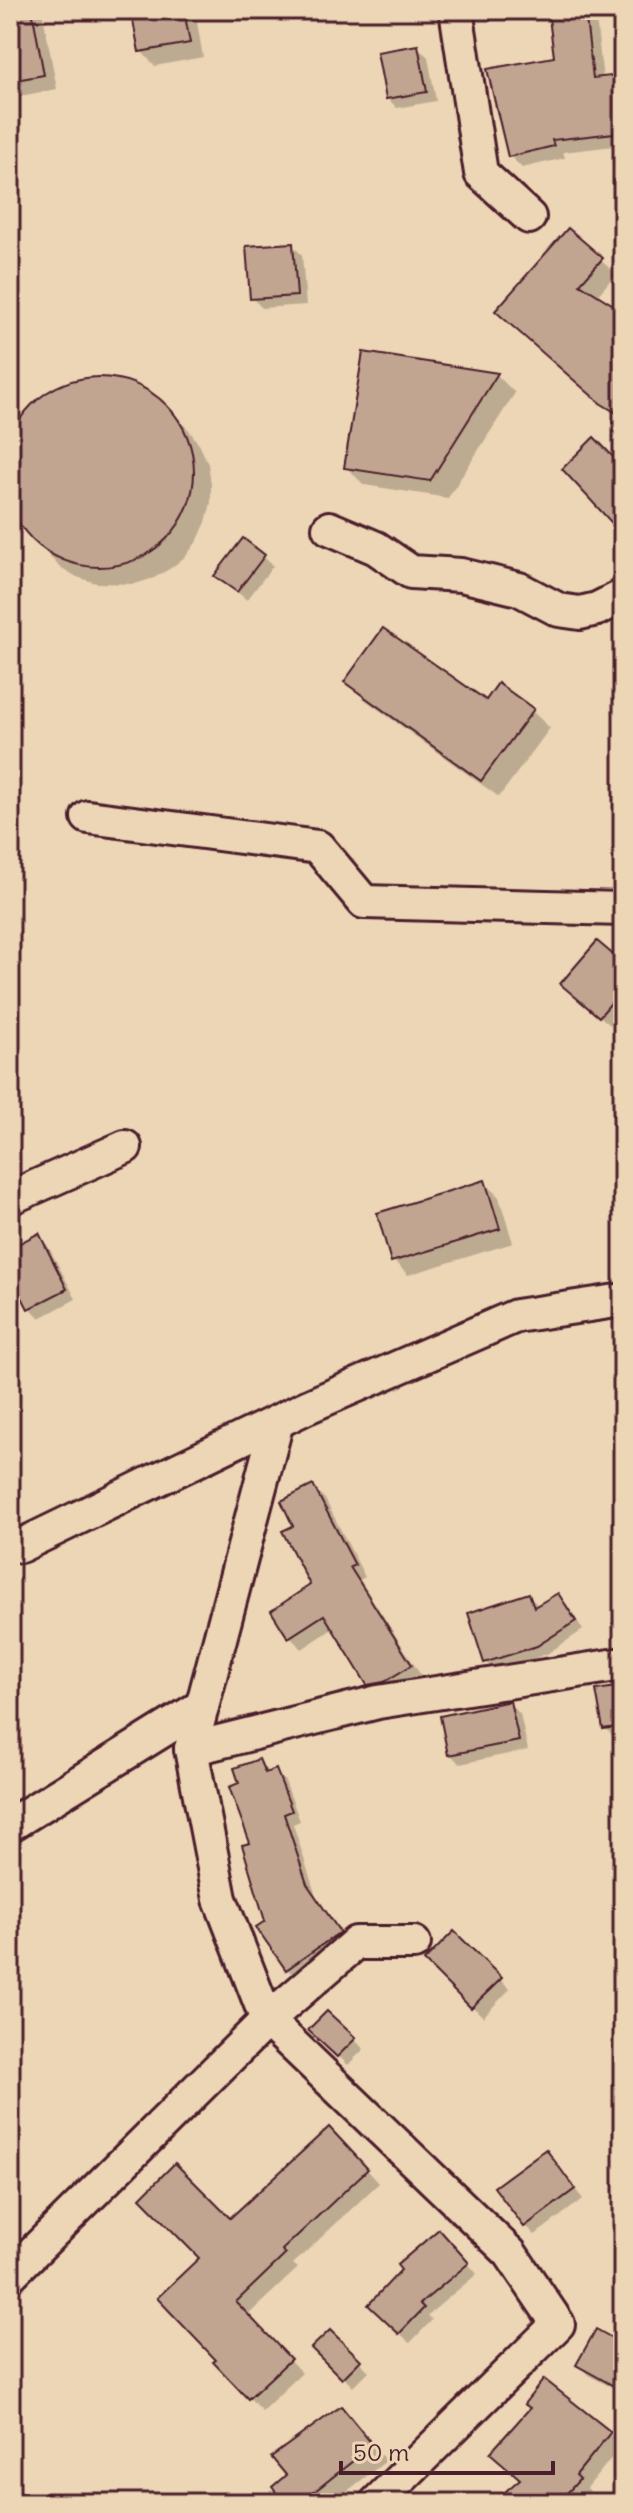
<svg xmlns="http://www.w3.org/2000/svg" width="633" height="2513" font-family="Delius,sans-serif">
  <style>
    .shadow { fill: #0003 }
    .building { fill: #c1a591; stroke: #4a1f2b; stroke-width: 2 }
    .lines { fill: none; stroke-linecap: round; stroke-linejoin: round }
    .minor-casing { stroke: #4a1f2b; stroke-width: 38 }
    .minor { stroke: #edd6b6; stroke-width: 32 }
  </style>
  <rect width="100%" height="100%" fill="#edd6b6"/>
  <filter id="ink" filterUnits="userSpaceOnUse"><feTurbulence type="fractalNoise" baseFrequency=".0125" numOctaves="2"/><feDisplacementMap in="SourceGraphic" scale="16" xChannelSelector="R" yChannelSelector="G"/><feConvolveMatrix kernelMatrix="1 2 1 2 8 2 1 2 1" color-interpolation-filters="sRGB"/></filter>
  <g filter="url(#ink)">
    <!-- shadow -->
    <g class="shadow">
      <polygon points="10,10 42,10 57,89 10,98"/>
      <polygon points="134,10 195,10 203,57 155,66 141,51"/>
      <polygon points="492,10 516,10 495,13"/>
      <polygon points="550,10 595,10 603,79 620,77 623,81 623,145 563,152 565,158 522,168 510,156 556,59"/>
      <polygon points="418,47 428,57 436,101 397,108 387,98"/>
      <polygon points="568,231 616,274 596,297 623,313 623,420 512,325"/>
      <polygon points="292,245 302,255 306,305 262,308 252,298"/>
      <polygon points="364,355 497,375 515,393 448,498 364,485 346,467"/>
      <polygon points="100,379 119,381 138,387 155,398 170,411 189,430 200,446 208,464 211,483 211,503 206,522 198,540 186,556 171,568 154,578 135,584 96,583 77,577 60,567 27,534 15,518 10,506 10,440 17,424 29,409 44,396 61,386 80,380"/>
      <polygon points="263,556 273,566 247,600 217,576"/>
      <polygon points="346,681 532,711 550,728 499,797 364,699"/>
      <polygon points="623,966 623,1010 610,1025 573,993"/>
      <polygon points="485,1183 499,1197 513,1243 408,1275 393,1260"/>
      <polygon points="39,1236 48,1246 76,1299 40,1318 30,1308 10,1269 10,1250"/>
      <polygon points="313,1487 325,1499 365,1577 360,1580 422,1677 397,1693 381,1696 368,1684 334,1628 302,1649 290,1637 273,1611 313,1586 296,1526"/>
      <polygon points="529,1595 539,1607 558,1595 567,1604 583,1630 547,1654 495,1671 486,1662"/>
      <polygon points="623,1688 623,1737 615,1738 605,1728"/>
      <polygon points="510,1704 520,1714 528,1750 460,1764 450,1754"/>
      <polygon points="259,1762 269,1773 275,1771 285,1781 300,1821 293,1824 316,1896 348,1943 297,1978 287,1969 267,1921 252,1844 242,1784"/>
      <polygon points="454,1933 510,1989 483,2017 427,1961"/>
      <polygon points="327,2013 364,2049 348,2065 311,2030"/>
      <polygon points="342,2142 379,2183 293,2264 298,2268 247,2316 302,2373 262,2411 216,2362 219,2360 202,2258 230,2221"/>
      <polygon points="546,2152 583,2199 535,2235 525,2225"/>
      <polygon points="449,2241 477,2274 428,2315 432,2320 410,2343 371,2305"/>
      <polygon points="330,2333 369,2371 353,2387 314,2348"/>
      <polygon points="623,2346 623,2393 588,2375 579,2365"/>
      <polygon points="545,2382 622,2445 587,2488 590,2491 580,2503 495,2503 523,2480 532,2409"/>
      <polygon points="341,2408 386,2461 332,2503 286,2503 289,2475"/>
      <polygon points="465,2497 471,2503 457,2503"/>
    </g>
    <!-- building -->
    <g class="building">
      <polygon points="10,10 32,10 44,75 10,81"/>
      <polygon points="131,10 184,10 190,43 139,52"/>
      <polygon points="548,10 585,10 593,78 620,75 623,132 552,140 554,146 508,157 487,69 554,57"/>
      <polygon points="418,45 427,92 386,99 377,52"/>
      <polygon points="568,228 603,258 580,284 623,311 623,417 600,403 495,311"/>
      <polygon points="293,243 297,296 250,299 246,246"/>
      <polygon points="363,352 498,373 430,481 344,468"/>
      <circle cx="99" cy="472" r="95"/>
      <polygon points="594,437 623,467 623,535 562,469"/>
      <polygon points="243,538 265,555 237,592 214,576"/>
      <polygon points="383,628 486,700 498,683 534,709 481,781 344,682"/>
      <polygon points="597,941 623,963 623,989 599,1017 560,984"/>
      <polygon points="485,1180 500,1229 391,1262 377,1213"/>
      <polygon points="39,1233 67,1289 28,1309 10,1274 10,1248"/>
      <polygon points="313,1485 355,1565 350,1567 412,1665 384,1682 367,1685 324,1615 288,1638 271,1611 310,1585 282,1531 293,1526 281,1501"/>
      <polygon points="529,1593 534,1607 558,1593 576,1621 537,1646 484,1663 468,1613"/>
      <polygon points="623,1686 623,1726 603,1729 596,1690"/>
      <polygon points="510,1701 519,1741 448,1755 440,1716"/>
      <polygon points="259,1759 265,1773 276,1769 292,1811 284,1814 307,1884 340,1932 286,1970 256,1927 265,1921 242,1845 250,1843 229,1787 239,1783 234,1768"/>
      <polygon points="454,1931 502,1978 471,2008 424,1961"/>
      <polygon points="327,2011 356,2038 337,2057 308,2030"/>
      <polygon points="329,2127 368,2169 282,2250 286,2254 236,2302 291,2359 248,2399 213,2362 216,2360 157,2298 199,2258 140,2198 175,2163 230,2218"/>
      <polygon points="546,2149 575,2189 524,2227 494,2187"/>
      <polygon points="439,2229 469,2263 420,2304 424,2308 399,2334 368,2305 401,2270 397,2265"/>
      <polygon points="596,2329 623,2344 623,2391 576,2365"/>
      <polygon points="330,2330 361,2360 342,2379 311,2348"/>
      <polygon points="544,2379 611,2432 576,2475 580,2479 558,2503 492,2503 520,2479 490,2453 530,2408 524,2404"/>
      <polygon points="341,2406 373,2445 300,2503 284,2503 272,2487 286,2475 271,2457"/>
    </g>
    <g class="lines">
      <!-- minor casing -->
      <g class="minor-casing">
        <g id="minor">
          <polyline points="456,10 481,173 529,217"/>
          <polyline points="329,528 376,548 411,572 461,575 519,589 559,610 580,613 597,609 623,596"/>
          <polyline points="88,817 318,847 364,902 623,909"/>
          <polyline points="10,1198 125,1147"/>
          <polyline points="20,1546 307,1407 516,1316 623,1300"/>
          <polyline points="191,1749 277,1422"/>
          <polyline points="10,1825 202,1706"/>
          <polyline points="10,2275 267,2020 356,1943 414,1943"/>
          <polyline points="376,2503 558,2324 510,2253 267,2020 220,1899 191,1749 378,1702 623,1664"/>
        </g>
      </g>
      <!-- minor -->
      <use href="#minor" class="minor"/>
    </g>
  </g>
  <!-- margin -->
  <rect width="633" height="2513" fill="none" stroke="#edd6b6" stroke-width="40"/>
  <rect x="20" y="20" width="593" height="2473" fill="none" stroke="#4a1f2b" stroke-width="3" filter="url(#ink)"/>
  <!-- scale -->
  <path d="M341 2461v12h212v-12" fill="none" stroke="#4a1f2b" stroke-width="4"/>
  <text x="353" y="2461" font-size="24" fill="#4a1f2b" stroke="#edd6b6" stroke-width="6" paint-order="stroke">50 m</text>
</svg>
